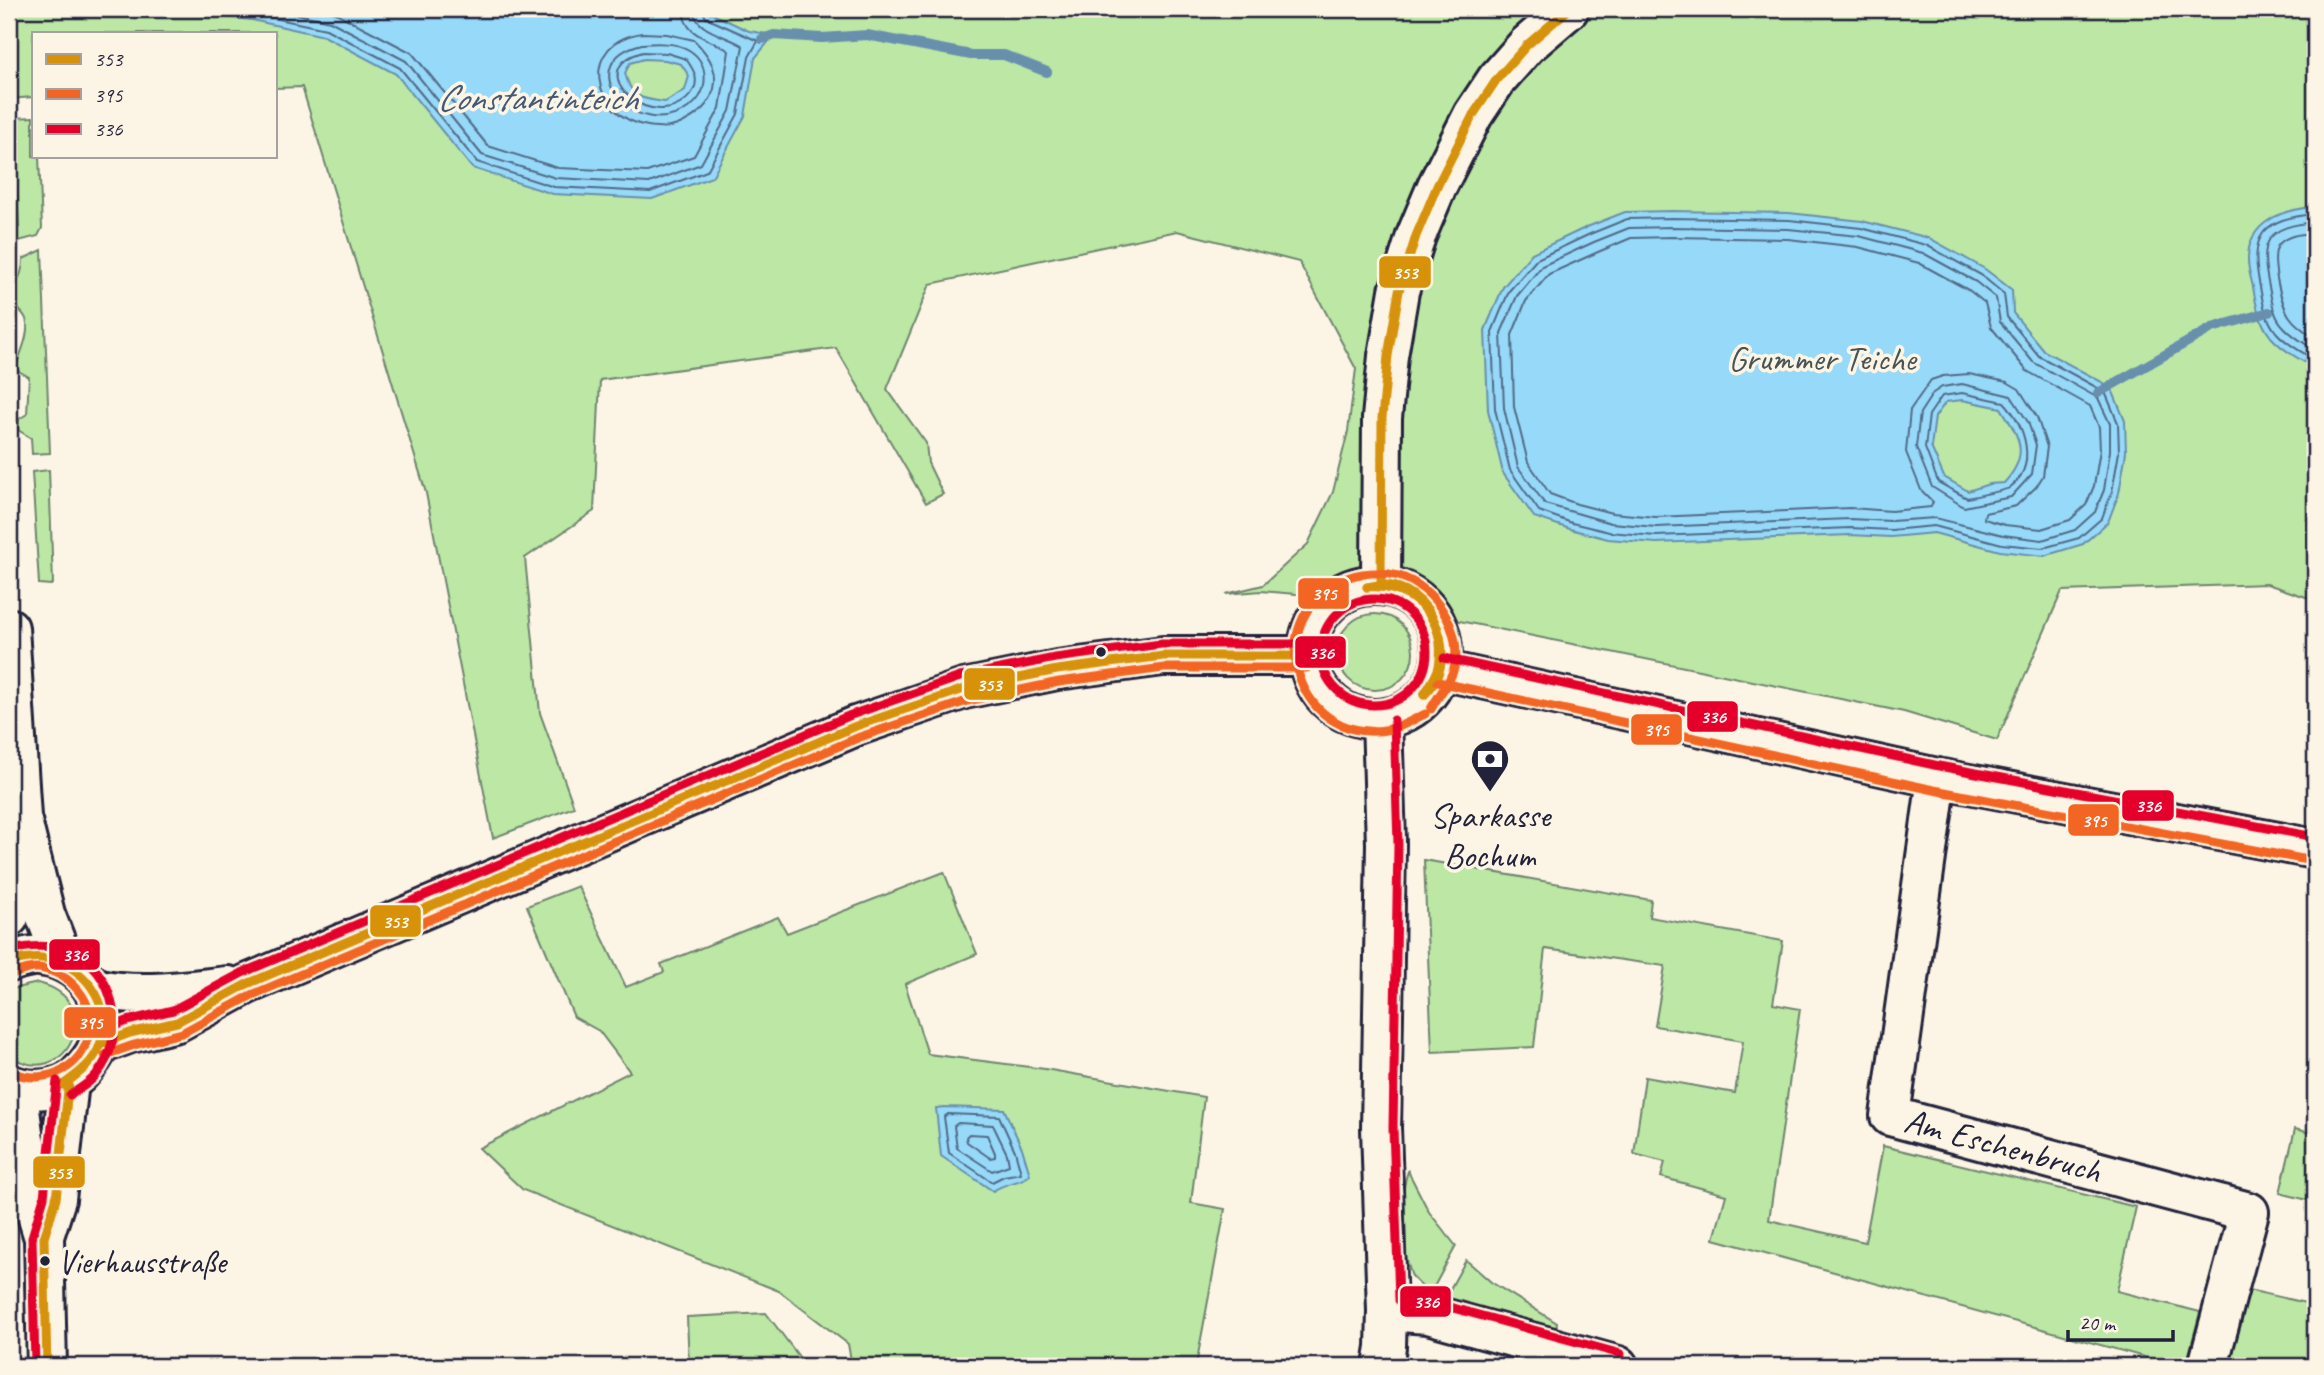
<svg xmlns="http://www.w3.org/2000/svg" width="2324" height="1375" font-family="Caveat,sans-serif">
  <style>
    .green { fill: #bce7a4; stroke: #6f8470; stroke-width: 2 }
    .water { fill: #97d9f9; stroke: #6890ad; stroke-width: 2; fill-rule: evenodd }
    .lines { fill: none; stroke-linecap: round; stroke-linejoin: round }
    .shore { stroke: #516b87; stroke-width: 2 }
    .stream { stroke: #6890ad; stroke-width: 10 }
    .street-casing { stroke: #22223b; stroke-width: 44 }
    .secondary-casing { stroke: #22223b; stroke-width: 44 }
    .street { stroke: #fcf5e5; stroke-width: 38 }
    .secondary { stroke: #fcf5e5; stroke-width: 38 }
    .bus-1-casing { stroke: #fcf5e5; stroke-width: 14 }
    .bus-2-casing { stroke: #fcf5e5; stroke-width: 14 }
    .bus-3-casing { stroke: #fcf5e5; stroke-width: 14 }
    .bus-1 { stroke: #d79209; stroke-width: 9 }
    .bus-2 { stroke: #f26522; stroke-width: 9 }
    .bus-3 { stroke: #e4002b; stroke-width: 9 }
    .bus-dot { fill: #22223b; stroke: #fcf5e5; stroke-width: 2.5 }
    .labels { text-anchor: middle; stroke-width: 7; stroke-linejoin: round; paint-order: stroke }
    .bus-label { font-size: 33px; fill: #22223b; stroke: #fcf5e5; text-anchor: start }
    .park-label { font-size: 35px; fill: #485355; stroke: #fcf5e5 }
    .poi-label { font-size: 35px; fill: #22223b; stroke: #fcf5e5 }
    .street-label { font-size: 35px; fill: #22223b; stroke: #fcf5e5 }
    .water-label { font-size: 37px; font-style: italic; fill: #455974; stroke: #fcf5e5 }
    .line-badge { stroke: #fcf5e5; stroke-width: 2.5 }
    .badge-label { font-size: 19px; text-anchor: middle; font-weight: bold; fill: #fff }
  </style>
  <rect width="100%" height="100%" fill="#fcf5e5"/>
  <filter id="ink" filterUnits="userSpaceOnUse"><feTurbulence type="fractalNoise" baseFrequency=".0143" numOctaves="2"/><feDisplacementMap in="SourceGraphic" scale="14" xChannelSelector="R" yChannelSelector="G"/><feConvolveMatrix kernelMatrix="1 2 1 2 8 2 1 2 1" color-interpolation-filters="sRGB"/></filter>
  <g filter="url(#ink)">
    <!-- green -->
    <g class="green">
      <polygon points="9,9 2315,9 2315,600 2267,584 2062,591 1997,740 1904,712 1352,599 1261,591 1226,594 1263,585 1308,544 1333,492 1348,431 1356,369 1299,262 1177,231 930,284 887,389 926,443 928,463 943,494 926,503 836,348 600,380 594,511 525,558 540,713 574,807 493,838 426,493 302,87 275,88 275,33 33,33 33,97 9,99"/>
      <polygon points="33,117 33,156 39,156 42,228 38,236 11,243 10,230 19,227 13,118"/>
      <path d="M42 250 50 453 32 454 31 438 18 430 19 419 27 414 29 377 15 369C19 356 31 333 26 319 22 309 12 308 12 296 13 282 23 279 23 259Z"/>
      <polygon points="49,470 53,583 51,585 39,584 32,472"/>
      <circle cx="1375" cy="652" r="38"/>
      <polygon points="1424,860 1651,900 1649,917 1783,941 1773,1004 1800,1009 1769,1220 1865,1242 1883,1146 2136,1207 2117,1291 2200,1312 2186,1366 2177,1366 1714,1239 1726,1195 1661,1177 1665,1162 1634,1154 1645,1077 1735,1093 1743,1041 1655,1026 1665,966 1545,949 1534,1047 1432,1052"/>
      <polygon points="944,872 977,954 905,984 928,1054 1045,1069 1204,1097 1191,1203 1225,1209 1196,1366 852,1366 848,1344 779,1291 523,1190 479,1148 630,1072 599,1031 574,1017 527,906 578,886 626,987 664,972 661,964 778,917 787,933"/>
      <path d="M38 983C110 1000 66 1095 9 1055V993L16 988Z"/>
      <polygon points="2295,1129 2315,1134 2315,1202 2280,1193"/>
      <path d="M1408 1171 1429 1212 1456 1246 1430 1294C1424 1288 1414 1281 1411 1274 1401 1248 1399 1196 1408 1171Z"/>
      <polygon points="1466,1260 1491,1282 1557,1323 1556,1329 1445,1298"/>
      <polygon points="2244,1289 2315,1305 2315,1366 2225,1366"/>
      <polygon points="766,1313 806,1366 689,1366 687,1317"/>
    </g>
    <!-- water -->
    <g class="water">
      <path d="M174 9H702L749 31 774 35 755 58 745 116 712 177 652 199 553 194 472 168 396 74 324 36 252 20 191 14ZM644 59 665 60 681 64 689 76 685 90 665 102C641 99 631 98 625 73L630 63Z"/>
      <path d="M2315 207V368C2300 360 2282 350 2271 337 2259 322 2256 305 2253 287 2251 278 2248 269 2248 260 2247 222 2283 209 2315 207Z"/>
      <path d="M1672 211 1789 213 1862 221 1929 238 1985 269 2012 290 2013 313 2044 351 2111 387 2125 421 2126 452 2119 493 2108 522 2083 544 2044 556 2000 551 1934 533 1891 537 1850 535 1656 543 1608 539 1570 529 1534 517 1503 473 1488 410 1485 330 1503 287 1532 253 1587 227 1625 212ZM1962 400 2001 408C2019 437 2031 454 2004 483L1989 484 1968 491 1944 477 1931 447 1935 417 1946 402Z"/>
      <path d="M944 1107 1004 1109 1022 1148 1030 1175C1019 1184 1008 1181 993 1191L941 1156 936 1108Z"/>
    </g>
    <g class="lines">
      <!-- shore -->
      <g class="shore">
        <polyline points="208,9 254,14 326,29 400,68 477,162 554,187 650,192 707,171 738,114 749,57 758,41 706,18 702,9"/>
        <path d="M273 9 330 21 406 61 482 155 556 178 649 183 701 164 730 111 743 46C727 35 695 32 693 9"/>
        <path d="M322 9 336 13 412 53 488 146 558 168 647 172 694 156 720 108 729 51C710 38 684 37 683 9"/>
        <path d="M643 33 667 34 694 40C710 56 722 74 711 97 705 109 696 116 684 122 671 129 662 128 648 126 590 117 578 41 643 33Z"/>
        <path d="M642 44C656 43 676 42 689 50 710 63 709 92 691 106 635 148 568 62 642 44Z"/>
        <path d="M643 52 667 53 686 59C694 70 701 81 691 94 656 139 577 70 643 52Z"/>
        <path d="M2315 214C2262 219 2249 234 2260 287 2263 303 2265 318 2276 332 2286 344 2302 352 2315 360"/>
        <polygon points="1672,218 1789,220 1861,228 1926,245 1981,275 2004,294 2007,317 2039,356 2105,392 2118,423 2119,452 2112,492 2102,518 2079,538 2043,548 2002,544 1934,526 1891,530 1850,528 1656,536 1609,532 1572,523 1539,511 1510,470 1495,409 1492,332 1509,291 1537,259 1590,234 1627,219"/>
        <path d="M2315 222C2266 227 2259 240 2269 287 2272 301 2273 316 2284 327 2293 337 2304 343 2315 350"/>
        <polygon points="1672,227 1788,229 1859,236 1923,253 1976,282 1996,298 2000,322 2033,362 2098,398 2110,424 2110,451 2104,490 2095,512 2075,530 2042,540 2003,535 1935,518 1891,521 1850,519 1656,527 1611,523 1545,504 1518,467 1504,408 1501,333 1517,296 1542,266 1594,242 1629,228"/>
        <path d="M2315 233C2303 234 2289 234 2279 244 2269 256 2281 305 2290 317 2296 326 2306 332 2315 338"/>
        <polygon points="1672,237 1788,239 1858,247 1919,263 1970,291 1985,303 1991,327 2027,371 2090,406 2099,427 2100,450 2094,486 2086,505 2070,520 2041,529 2005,525 1984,519 1985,513 2016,506 2036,487 2043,476 2047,447 2037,417 2019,389 2007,382 1969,374 1943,376 1931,380 1910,410 1906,452 1921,490 1933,502 1931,507 1891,511 1850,508 1656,517 1612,513 1577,504 1550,494 1528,462 1514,407 1512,335 1526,301 1549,274 1598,252 1631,238"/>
        <polygon points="1962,384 2011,396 2028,422 2036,445 2032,474 2011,497 1964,507 1932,487 1916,447 1920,413 1933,393 1942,387"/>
        <path d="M1962 393 2004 402C2025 424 2039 467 2009 488 2006 490 1972 497 1967 498L1938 482 1925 448 1929 415 1942 396Z"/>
        <polygon points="948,1114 999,1116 1015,1151 1021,1173 1004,1176 992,1182 949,1153 944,1117"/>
        <polygon points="958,1123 993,1125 1007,1154 1009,1165 992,1171 957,1148 954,1126"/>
        <polygon points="969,1134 987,1135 995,1153 995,1157 990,1158 967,1142 966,1137"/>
      </g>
      <!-- stream -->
      <g class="stream">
        <polyline points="762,39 774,35 822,38 867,35 971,55 1004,55 1047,72"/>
        <polyline points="2098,393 2212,328 2269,312"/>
      </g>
      <!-- street casing -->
      <g class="street-casing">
        <g id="street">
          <polyline points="9,628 21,817 45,914 63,961"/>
          <polyline points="1382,720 1386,844 1381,1128 1387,1311 1428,1314 1618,1366"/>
          <polyline points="1937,778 1890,1116 2249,1212 2208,1366"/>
          <polyline points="9,917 13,853 17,836"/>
          <polyline points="1383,1366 1386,1347 1387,1311"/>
        </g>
      </g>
      <!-- secondary casing -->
      <g class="secondary-casing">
        <g id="secondary">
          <circle cx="1375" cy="652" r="67"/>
          <polyline points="1381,585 1382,418 1388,356 1399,291 1416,236 1437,186 1473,115 1497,79 1527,45 1569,9"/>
          <polyline points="1441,670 1937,778 2315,849"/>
          <path d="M9 962C19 959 29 955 40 956 92 960 122 1021 89 1062 80 1074 71 1084 56 1087 40 1091 24 1091 9 1084"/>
          <path d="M94 988C139 998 182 991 228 986"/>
          <polyline points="101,1044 130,1033 177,1022 247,984 856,726 964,689 1057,670 1163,656 1307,656"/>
          <polyline points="17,1088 32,1199 44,1238 47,1366"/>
          <polyline points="44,1236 56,1199 69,1082"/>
        </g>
      </g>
      <!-- street -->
      <use href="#street" class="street"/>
      <!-- secondary -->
      <use href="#secondary" class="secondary"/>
      <!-- bus-1 casing -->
      <g class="bus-1-casing">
        <g id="bus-1">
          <polyline points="1381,585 1382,418 1388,356 1399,291 1416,236 1437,186 1473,115 1497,79 1527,45 1569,9"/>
          <path d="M1367 587C1424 570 1468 653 1424 695"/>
          <path d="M1367 587C1413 584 1448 619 1439 666 1437 676 1429 686 1424 695"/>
          <path d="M9 962C19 960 32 956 42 958 83 962 115 1004 100 1045 93 1064 78 1074 63 1085"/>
          <polyline points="101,1044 130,1033 177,1022 247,984 856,726 964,689 1057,670 1163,656 1307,656"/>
          <polyline points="47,1366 44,1238 56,1199 69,1082"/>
        </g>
      </g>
      <!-- bus-2 casing -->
      <g class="bus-2-casing">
        <g id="bus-2">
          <polyline points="1438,682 1934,790 2313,861"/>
          <path d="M1425 714C1414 719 1402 727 1391 729 1301 749 1255 624 1342 580 1359 572 1381 571 1399 576 1435 588 1463 629 1454 668 1450 684 1438 695 1431 709"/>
          <path d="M13 974C21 971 30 967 39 968 68 972 93 998 90 1028 86 1066 48 1086 14 1073"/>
          <polyline points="105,1055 134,1045 182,1033 252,995 860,737 967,701 1059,682 1164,668 1307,668"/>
        </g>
      </g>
      <!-- bus-3 casing -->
      <g class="bus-3-casing">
        <g id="bus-3">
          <circle cx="1374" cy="652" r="53"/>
          <polyline points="1444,658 1939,766 2315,837"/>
          <polyline points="1394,720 1398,844 1393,1128 1399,1300 1431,1302 1621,1354"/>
          <path d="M9 950C30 946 47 944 68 951 117 968 128 1038 96 1075 90 1083 79 1089 70 1095"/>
          <polyline points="97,1033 127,1021 173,1010 242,973 851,715 960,677 1055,658 1161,644 1307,644"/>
          <polyline points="35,1366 32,1237 44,1197 57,1081"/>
        </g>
      </g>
      <!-- bus-1 -->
      <use href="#bus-1" class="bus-1"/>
      <!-- bus-2 -->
      <use href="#bus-2" class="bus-2"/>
      <!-- bus-3 -->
      <use href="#bus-3" class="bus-3"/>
    </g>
  </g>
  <!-- icons -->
  <defs>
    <g id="bank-pin" transform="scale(2.0125)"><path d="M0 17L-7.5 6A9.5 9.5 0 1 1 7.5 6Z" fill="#22223b" stroke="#fcf5e5"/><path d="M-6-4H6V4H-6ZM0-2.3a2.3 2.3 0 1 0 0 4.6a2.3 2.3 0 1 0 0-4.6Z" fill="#fff"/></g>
  </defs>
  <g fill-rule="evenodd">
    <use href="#bank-pin" x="1490" y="759"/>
  </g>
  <!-- markers -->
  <g class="bus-dot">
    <circle cx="1101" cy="652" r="6"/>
    <circle cx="45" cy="1261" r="6"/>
  </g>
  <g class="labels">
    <!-- bus labels -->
    <g class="bus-label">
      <text x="58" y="1273">Vierhausstraße</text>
    </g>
    <!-- park labels -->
    <g class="park-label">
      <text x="1822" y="370">Grummer Teiche</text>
    </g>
    <!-- poi labels -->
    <g class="poi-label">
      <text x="1490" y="827">Sparkasse<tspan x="1490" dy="40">Bochum</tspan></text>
    </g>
    <!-- street labels -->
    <g class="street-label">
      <text transform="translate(2003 1145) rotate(15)" y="12">Am Eschenbruch</text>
    </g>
    <!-- water labels -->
    <g class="water-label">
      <text x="537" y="110">Constantinteich</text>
    </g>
  </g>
  <g class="line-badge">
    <rect x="1378" y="255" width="54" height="34" rx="7" fill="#d79209"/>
    <rect x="1297" y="577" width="53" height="33" rx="7" fill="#f26522"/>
    <rect x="1294" y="635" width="53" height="34" rx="7" fill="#e4002b"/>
    <rect x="963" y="667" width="53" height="34" rx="7" fill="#d79209"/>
    <rect x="1686" y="700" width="53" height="33" rx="7" fill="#e4002b"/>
    <rect x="1630" y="713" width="53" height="33" rx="7" fill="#f26522"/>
    <rect x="2121" y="789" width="54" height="33" rx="7" fill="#e4002b"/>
    <rect x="2067" y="803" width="53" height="34" rx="7" fill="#f26522"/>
    <rect x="369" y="904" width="53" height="34" rx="7" fill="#d79209"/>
    <rect x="48" y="938" width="53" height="33" rx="7" fill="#e4002b"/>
    <rect x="63" y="1006" width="54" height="33" rx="7" fill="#f26522"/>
    <rect x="32" y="1155" width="54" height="34" rx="7" fill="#d79209"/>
    <rect x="1399" y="1285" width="53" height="33" rx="7" fill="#e4002b"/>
  </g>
  <g class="badge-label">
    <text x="1405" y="279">353</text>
    <text x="1324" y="600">395</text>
    <text x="1321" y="659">336</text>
    <text x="989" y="691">353</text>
    <text x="1713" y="723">336</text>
    <text x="1656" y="736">395</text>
    <text x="2148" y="812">336</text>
    <text x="2094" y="827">395</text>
    <text x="395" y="928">353</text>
    <text x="75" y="961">336</text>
    <text x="90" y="1029">395</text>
    <text x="59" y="1179">353</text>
    <text x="1426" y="1308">336</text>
  </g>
  <!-- margin -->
  <rect width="2324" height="1375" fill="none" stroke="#fcf5e5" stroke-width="35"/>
  <rect x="18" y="18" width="2289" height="1340" fill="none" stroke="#22223b" stroke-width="2.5" filter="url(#ink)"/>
  <!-- legend -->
  <rect x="32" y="32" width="245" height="126" fill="#fcf5e5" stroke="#a5a1a1" stroke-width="2"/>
  <rect x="46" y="54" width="35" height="10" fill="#d79209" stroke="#a5a1a1" stroke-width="2"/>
  <text x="94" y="66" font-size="21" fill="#22223b">353</text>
  <rect x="46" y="89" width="35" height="10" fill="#f26522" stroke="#a5a1a1" stroke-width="2"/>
  <text x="94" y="102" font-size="21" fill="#22223b">395</text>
  <rect x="46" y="124" width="35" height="10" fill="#e4002b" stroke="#a5a1a1" stroke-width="2"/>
  <text x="94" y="136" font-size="21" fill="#22223b">336</text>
  <!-- scale -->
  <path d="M2068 1330v10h105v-10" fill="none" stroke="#22223b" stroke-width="3.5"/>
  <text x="2079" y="1330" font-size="21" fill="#22223b" stroke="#fcf5e5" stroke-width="5" paint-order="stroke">20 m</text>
</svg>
